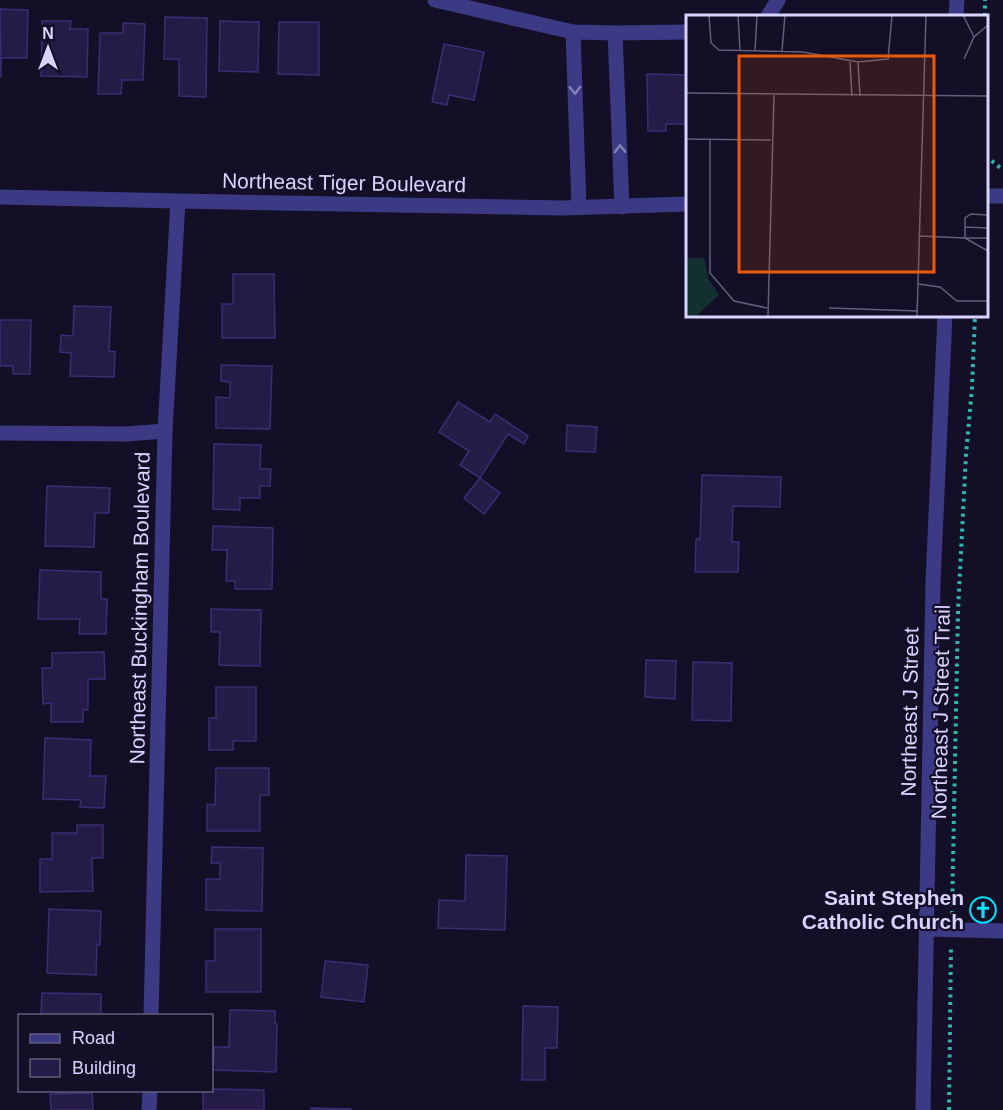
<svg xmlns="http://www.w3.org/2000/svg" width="1003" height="1110" font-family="Helvetica,sans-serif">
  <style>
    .building { fill: #241b47; stroke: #3b2d73; stroke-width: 1.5 }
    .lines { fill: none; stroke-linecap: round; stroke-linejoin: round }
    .path { stroke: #2fb8b0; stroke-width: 4; stroke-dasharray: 3 4.5; stroke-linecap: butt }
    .minor { stroke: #3d3a85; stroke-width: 15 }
    .oneway { stroke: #837fbc }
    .labels { text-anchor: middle; stroke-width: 4.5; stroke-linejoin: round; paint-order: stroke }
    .street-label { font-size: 21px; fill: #d9d4ff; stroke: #130f26 }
    .poi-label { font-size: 21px; font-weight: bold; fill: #d9d4ff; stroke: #130f26; text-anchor: end }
    .inset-road { fill: none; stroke: #625e7d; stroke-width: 1.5 }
    .view { fill: #e8590c; fill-opacity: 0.15; stroke: #e8590c; stroke-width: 3 }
    .inset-edge { fill: none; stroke: #d9d4ff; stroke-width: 3 }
  </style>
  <rect width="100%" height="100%" fill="#130f26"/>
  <!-- building -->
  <g class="building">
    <polygon points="0,9 28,10 27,58 1,58 1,78"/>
    <polygon points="165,17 207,18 206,97 179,96 179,59 164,59"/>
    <polygon points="42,21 71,21 70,29 88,29 87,77 41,76"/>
    <polygon points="220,21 259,22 258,72 219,71"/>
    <polygon points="279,22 319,22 319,75 278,74"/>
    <polygon points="123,23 145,24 143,80 122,80 121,94 98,94 100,33 123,33"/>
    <polygon points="444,44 484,52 474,100 449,95 447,105 432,102"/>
    <polygon points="647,74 686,75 687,124 666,124 666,131 648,131"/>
    <polygon points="233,274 274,274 275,338 222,338 222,304 233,304"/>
    <polygon points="74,306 111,307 109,351 115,352 114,377 70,376 71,353 60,352 61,335 73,336"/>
    <polygon points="0,320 31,320 30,374 13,374 13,366 0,366"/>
    <polygon points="221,365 272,366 270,429 216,428 216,397 230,398 230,382 221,381"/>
    <polygon points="458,402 490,422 495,414 528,436 524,444 508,434 480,478 460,465 469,451 439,432"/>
    <polygon points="567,425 597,427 595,452 566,451"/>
    <polygon points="214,444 261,445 260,469 271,469 270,486 260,486 260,498 240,498 240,510 213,509"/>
    <polygon points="702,475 781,477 780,507 733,506 732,542 739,542 738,572 695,572 696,539 700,539"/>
    <polygon points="480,478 500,493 484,514 464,498"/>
    <polygon points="47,486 110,488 109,513 95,513 94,547 45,546"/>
    <polygon points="213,526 273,528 272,589 235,589 235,581 226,581 227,550 212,550"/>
    <polygon points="40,570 101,572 101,599 107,599 106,634 79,634 80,619 38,619"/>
    <polygon points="211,609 261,610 260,666 219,665 220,632 211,632"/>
    <polygon points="104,652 105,679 88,679 88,710 83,710 83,722 51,722 51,703 43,704 42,668 52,668 52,653"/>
    <polygon points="646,660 676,661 675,699 645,697"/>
    <polygon points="693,662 732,663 731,721 692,720"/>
    <polygon points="216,687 256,687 256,741 233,741 233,750 209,750 209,718 216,718"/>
    <polygon points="45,738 91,740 90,776 106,776 104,808 80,807 81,800 43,799"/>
    <polygon points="216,768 269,768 269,795 260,795 260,831 207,831 207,804 215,805"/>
    <polygon points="77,825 103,825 103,858 92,858 93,891 40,892 40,859 52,859 52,833 77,833"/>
    <polygon points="212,847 263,848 262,911 206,910 206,879 220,879 220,863 211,863"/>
    <polygon points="466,855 507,856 505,930 438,928 439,900 465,901"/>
    <polygon points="49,909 101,911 100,945 97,944 96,975 47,973"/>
    <polygon points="215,929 261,929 261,992 206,992 206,961 215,961"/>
    <polygon points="325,961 368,965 364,1002 321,997"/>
    <polygon points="42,993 101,994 101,1016 41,1016"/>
    <polygon points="523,1006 558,1007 557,1048 545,1048 545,1080 522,1080"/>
    <polygon points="230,1010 275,1011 275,1024 277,1024 276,1072 213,1070 214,1047 229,1047"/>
    <polygon points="212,1089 264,1090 264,1110 203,1110 203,1090 212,1090"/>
    <polygon points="92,1093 93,1110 51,1110 50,1094"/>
    <polygon points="311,1108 351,1109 351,1110 311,1110"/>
  </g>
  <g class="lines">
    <!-- path -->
    <g class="path">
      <polyline points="985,16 985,0"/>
      <polyline points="986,160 988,158 1003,170"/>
      <polyline points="952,914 958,611 966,455 972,388 975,315"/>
      <polyline points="949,1110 951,945"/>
    </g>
    <!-- minor -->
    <g class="minor">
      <polyline points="435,0 573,32 615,33 688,32"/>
      <polyline points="768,16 778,0"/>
      <polyline points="956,16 957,0"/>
      <polyline points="573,32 579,207"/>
      <polyline points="615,33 622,207"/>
      <polyline points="986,196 1003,196"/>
      <polyline points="0,197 178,201 562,208 688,204"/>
      <polyline points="0,433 126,434 165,431"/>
      <polyline points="927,929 1003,931"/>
      <polyline points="151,1016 165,431 178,201"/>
      <polyline points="149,1110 150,1090"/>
      <polyline points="923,1110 933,582 945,315"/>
    </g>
  </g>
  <!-- one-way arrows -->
  <defs><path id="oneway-chevron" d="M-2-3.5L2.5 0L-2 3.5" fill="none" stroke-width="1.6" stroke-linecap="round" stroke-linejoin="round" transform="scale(1.5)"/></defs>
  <g class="oneway">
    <use href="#oneway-chevron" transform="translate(575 90) rotate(88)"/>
    <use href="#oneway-chevron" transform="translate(620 149) rotate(-92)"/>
  </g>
  <!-- icons -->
  <defs>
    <g id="church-ring" transform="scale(1.35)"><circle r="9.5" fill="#130f26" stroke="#00e5ff" stroke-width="1.5"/><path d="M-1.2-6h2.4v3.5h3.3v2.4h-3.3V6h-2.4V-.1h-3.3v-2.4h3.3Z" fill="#00e5ff"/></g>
  </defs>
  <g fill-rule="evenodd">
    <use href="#church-ring" x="983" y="910"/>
  </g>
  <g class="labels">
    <!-- street labels -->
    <g class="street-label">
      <text transform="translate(344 183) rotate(1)" y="7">Northeast Tiger Boulevard</text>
      <text transform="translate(140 608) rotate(-89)" y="7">Northeast Buckingham Boulevard</text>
      <text transform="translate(910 712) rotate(-89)" y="7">Northeast J Street</text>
      <text transform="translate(941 712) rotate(-89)" y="7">Northeast J Street Trail</text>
    </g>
    <!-- poi labels -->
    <g class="poi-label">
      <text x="964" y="905">Saint Stephen<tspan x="964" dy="24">Catholic Church</tspan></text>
    </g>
  </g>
  <!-- overview -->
  <g transform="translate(686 15)">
    <rect width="302" height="302" fill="#130f26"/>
    <path d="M0 243H18L23 265 33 280 10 301H2L0 294Z" fill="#12302f"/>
    <path class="inset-road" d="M23 0 25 28 33 35 117 37 172 47 202 44 206 0M52 0 54 35M277 0 288 22M69 36 71 0M96 36 99 0M278 44 288 22 302 10M164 47 166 81M172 47 174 81M0 78 302 81M0 124 85 125M24 125V258L48 286 81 293M302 200 285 199 279 203V223H302M279 212 302 213M233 221 279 223 302 236M232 269 254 272 271 286H302M143 293 232 296M82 301 88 80M231 301 240 0"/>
    <path class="view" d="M53 41H248V257H53Z"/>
    <rect width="302" height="302" class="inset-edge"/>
  </g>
  <!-- legend -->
  <rect x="18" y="1014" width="195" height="78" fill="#130f26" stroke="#625e7d" stroke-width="1.5"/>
  <rect x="30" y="1034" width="30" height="9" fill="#3d3a85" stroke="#625e7d" stroke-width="1.5"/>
  <text x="72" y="1044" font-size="18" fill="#d9d4ff">Road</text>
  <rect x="30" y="1059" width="30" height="18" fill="#241b47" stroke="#625e7d" stroke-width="1.5"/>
  <text x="72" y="1074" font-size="18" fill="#d9d4ff">Building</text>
  <!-- north arrow -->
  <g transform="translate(48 48)" stroke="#130f26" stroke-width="4.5" paint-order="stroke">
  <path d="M0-4.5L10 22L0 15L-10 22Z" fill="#d9d4ff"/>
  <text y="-9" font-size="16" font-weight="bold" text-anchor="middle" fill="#d9d4ff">N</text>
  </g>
</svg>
